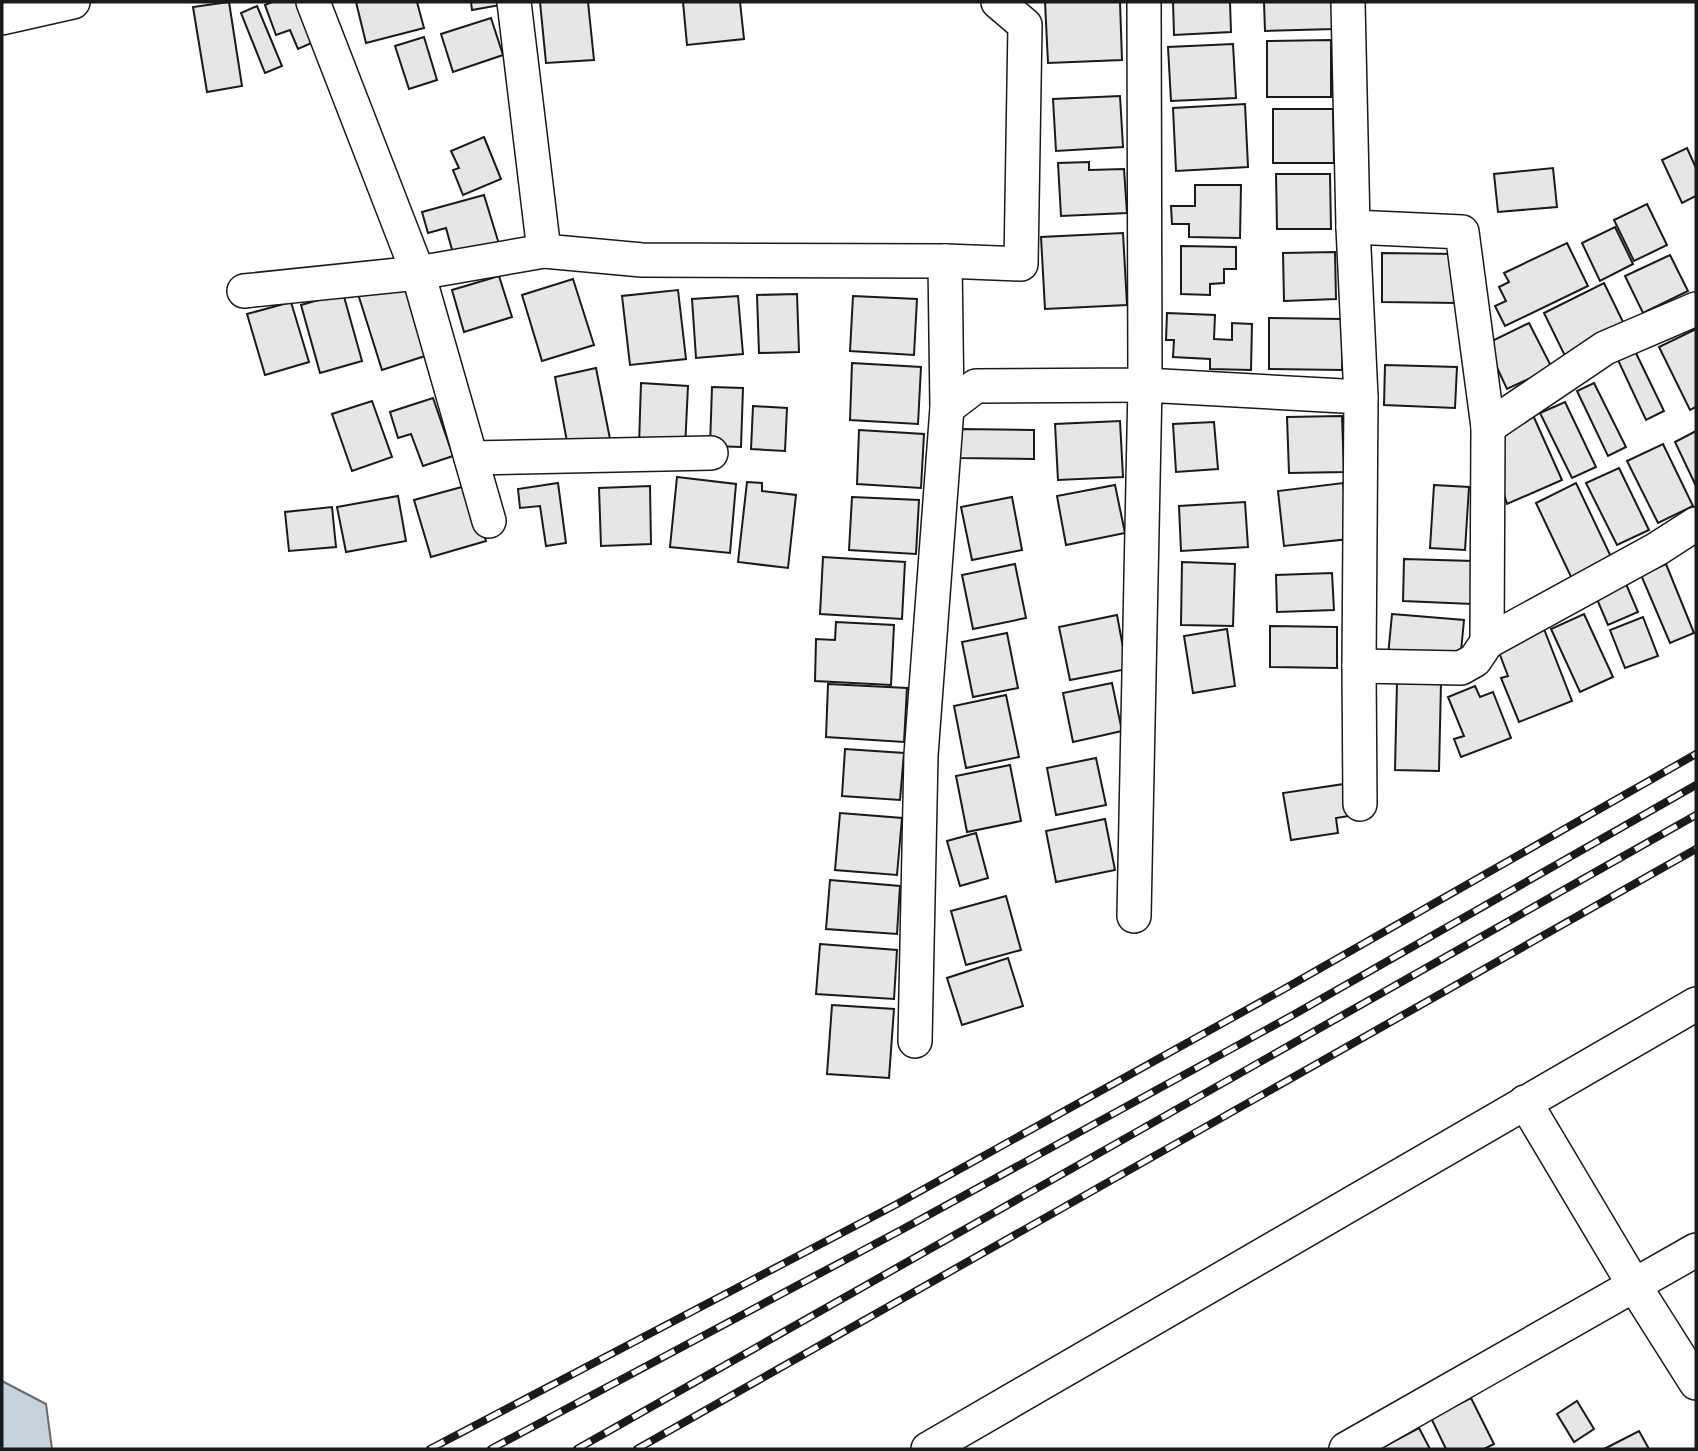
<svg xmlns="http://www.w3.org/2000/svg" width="1698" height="1451" font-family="'Public Sans',sans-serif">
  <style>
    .water { fill: #c6d2dc; stroke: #6a6a6a; stroke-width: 2 }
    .building { fill: #e6e6e6; stroke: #1a1a1a; stroke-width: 2 }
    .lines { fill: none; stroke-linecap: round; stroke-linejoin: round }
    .street-casing { stroke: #1a1a1a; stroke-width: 36 }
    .street { stroke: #fff; stroke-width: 33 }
    .rail-casing { stroke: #1a1a1a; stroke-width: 8 }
    .rail { stroke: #fff; stroke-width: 5; stroke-dasharray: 16; stroke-linecap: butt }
  </style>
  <rect width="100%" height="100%" fill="#fff"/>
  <!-- water -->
  <polygon class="water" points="2,1381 46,1404 52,1449 2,1449"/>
  <!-- building -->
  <g class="building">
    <polygon points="229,2 242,86 207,92 193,7"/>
    <polygon points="272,2 301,2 316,41 298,49 290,30 276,35 265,5"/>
    <polygon points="356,2 417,2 424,28 366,43"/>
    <polygon points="471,2 506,2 506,4 472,10"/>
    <polygon points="540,2 588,2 594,60 546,63"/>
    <polygon points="683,2 740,2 744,39 687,45"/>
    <polygon points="1045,2 1120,2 1122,60 1048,63"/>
    <polygon points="1173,2 1230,2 1231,32 1174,35"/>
    <polygon points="1264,2 1333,2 1334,29 1265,31"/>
    <polygon points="257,6 282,66 265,73 241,13"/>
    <polygon points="491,18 503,55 453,72 441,34"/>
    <polygon points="424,37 437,80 409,89 395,46"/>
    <polygon points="1331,40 1331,97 1267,97 1267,41"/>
    <polygon points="1233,44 1236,98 1171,101 1168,47"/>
    <polygon points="1120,96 1123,147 1056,151 1053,99"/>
    <polygon points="1245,104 1248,167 1176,171 1173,108"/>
    <polygon points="1273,109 1333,109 1334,163 1273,163"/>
    <polygon points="484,137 501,179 463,195 453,170 459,168 451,151"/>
    <polygon points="1687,148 1696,168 1696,196 1682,203 1662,160"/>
    <polygon points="1089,162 1089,170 1124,169 1127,213 1061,216 1058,163"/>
    <polygon points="1553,168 1557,207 1498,212 1494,174"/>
    <polygon points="1276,174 1330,174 1331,229 1277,229"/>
    <polygon points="1195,185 1241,185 1240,238 1189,237 1189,224 1172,224 1171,206 1195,206"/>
    <polygon points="484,195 499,244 454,257 446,228 428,233 422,212"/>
    <polygon points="1647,204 1667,245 1634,261 1614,220"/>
    <polygon points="1615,227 1633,264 1600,281 1582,243"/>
    <polygon points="1123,233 1127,305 1045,309 1041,237"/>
    <polygon points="1567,243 1588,286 1505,326 1495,306 1506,301 1499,287 1509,282 1504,273"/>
    <polygon points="1181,246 1236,247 1236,269 1224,269 1224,283 1210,284 1210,295 1181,294"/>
    <polygon points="1335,252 1336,299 1284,301 1283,253"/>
    <polygon points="1382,253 1458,254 1458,303 1382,302"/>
    <polygon points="1670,255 1688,291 1643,313 1625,276"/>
    <polygon points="499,276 512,317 464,332 452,290"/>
    <polygon points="573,279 594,345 542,361 522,295"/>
    <polygon points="403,281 425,356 382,370 358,294"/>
    <polygon points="1604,283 1625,326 1565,356 1544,313"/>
    <polygon points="678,290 686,359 630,365 622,296"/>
    <polygon points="343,293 362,361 320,373 301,305"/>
    <polygon points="797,294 799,352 759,353 757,295"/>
    <polygon points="738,296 743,354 696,358 692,299"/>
    <polygon points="853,296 917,299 914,355 850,351"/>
    <polygon points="291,302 309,362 265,375 247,314"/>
    <polygon points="1167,313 1215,315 1214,339 1232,340 1232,323 1252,324 1251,370 1210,369 1210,359 1173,357 1174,340 1166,340"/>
    <polygon points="1269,318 1343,319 1342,370 1269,369"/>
    <polygon points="1529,323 1552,368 1507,389 1486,344"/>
    <polygon points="1696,329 1696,407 1690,410 1659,347"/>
    <polygon points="1634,349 1664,411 1646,420 1617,358"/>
    <polygon points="852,363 921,367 918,424 850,420"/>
    <polygon points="1385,365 1457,367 1455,408 1384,405"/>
    <polygon points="596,368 610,439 568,447 555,377"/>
    <polygon points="641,383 688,386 685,448 639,445"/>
    <polygon points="1594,383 1626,447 1608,456 1577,391"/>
    <polygon points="712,387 743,388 741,447 710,446"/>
    <polygon points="433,398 453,456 423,466 411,434 398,438 390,412"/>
    <polygon points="372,401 392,457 352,471 332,414"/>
    <polygon points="1565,402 1596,467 1572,478 1540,413"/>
    <polygon points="753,406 787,408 785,451 751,449"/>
    <polygon points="1532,413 1562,480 1507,504 1498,474 1502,438"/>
    <polygon points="1342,416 1344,472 1289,473 1287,417"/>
    <polygon points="1120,421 1123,477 1058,480 1055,424"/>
    <polygon points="1214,422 1218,469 1176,472 1173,424"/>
    <polygon points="959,429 1034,430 1034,459 959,458"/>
    <polygon points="859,430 924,434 921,488 857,484"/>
    <polygon points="1696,431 1696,486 1675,442"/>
    <polygon points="1663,444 1693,506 1658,523 1627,461"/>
    <polygon points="1619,468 1649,530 1617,545 1586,483"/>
    <polygon points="677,477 736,484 730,553 670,547"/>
    <polygon points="747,482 762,483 762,491 796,495 788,568 738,562"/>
    <polygon points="558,483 566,543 546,546 540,506 520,508 518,489"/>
    <polygon points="1343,483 1349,539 1284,546 1278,491"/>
    <polygon points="1576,483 1613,561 1573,581 1536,503"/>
    <polygon points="469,485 486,541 431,557 414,500"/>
    <polygon points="1115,485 1125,533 1066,545 1057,496"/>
    <polygon points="1434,485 1469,487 1465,550 1430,548"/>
    <polygon points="650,486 651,544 601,546 599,488"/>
    <polygon points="398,496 406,541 346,552 337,507"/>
    <polygon points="852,497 919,500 916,554 849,550"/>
    <polygon points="1012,497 1022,550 972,560 961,507"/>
    <polygon points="1245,502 1248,547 1181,551 1179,506"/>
    <polygon points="332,507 336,547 289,551 285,512"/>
    <polygon points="823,557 905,562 902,619 820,614"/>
    <polygon points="1404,559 1473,561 1472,604 1403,601"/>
    <polygon points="1182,562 1235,564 1233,626 1181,625"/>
    <polygon points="1015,564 1026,618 973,629 962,575"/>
    <polygon points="1666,564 1694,633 1670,643 1641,575"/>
    <polygon points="1332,573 1334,610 1277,612 1276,575"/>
    <polygon points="1626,584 1638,612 1608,625 1596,597"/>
    <polygon points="1392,614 1464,620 1460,662 1388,656"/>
    <polygon points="1584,614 1613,677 1580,692 1551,629"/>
    <polygon points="1117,615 1127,669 1070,680 1059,627"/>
    <polygon points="1643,617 1658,656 1625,668 1610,630"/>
    <polygon points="836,622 894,625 891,685 815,681 816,639 835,640"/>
    <polygon points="1270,626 1337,627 1337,668 1270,667"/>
    <polygon points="1227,629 1235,686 1193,693 1184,636"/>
    <polygon points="1544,629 1572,701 1519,722 1501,678 1508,676 1497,647"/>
    <polygon points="1007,633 1018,688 973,697 962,642"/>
    <polygon points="1397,681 1441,683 1439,771 1395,770"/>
    <polygon points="1112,683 1122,731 1073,742 1063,693"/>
    <polygon points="828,684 907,688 904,742 826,737"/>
    <polygon points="1475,686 1480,697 1493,692 1511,738 1461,757 1454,739 1464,736 1448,697"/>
    <polygon points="1006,695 1019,757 966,768 954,706"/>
    <polygon points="845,749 904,753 900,800 842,796"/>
    <polygon points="1096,758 1106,805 1056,815 1047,768"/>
    <polygon points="1010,765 1021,821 967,832 956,776"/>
    <polygon points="1344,784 1349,816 1336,818 1338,833 1291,840 1283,793"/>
    <polygon points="840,813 902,818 897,875 835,870"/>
    <polygon points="1105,819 1115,870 1056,882 1046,831"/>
    <polygon points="976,833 988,878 960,886 947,841"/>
    <polygon points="830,880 900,886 897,934 826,929"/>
    <polygon points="1006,896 1021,950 966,965 951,911"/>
    <polygon points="820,944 897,950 894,999 816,994"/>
    <polygon points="1008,958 1023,1006 962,1025 947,978"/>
    <polygon points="832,1005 894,1009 889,1078 827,1074"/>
    <polygon points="1471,1398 1494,1444 1484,1449 1446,1449 1431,1418"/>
    <polygon points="1577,1401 1594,1429 1574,1442 1557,1414"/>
    <polygon points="1419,1428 1430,1449 1382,1449 1381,1448"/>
    <polygon points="1639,1431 1649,1449 1604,1449"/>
  </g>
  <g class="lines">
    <!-- street casing -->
    <g class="street-casing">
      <g id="street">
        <polyline points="313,2 418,273 489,521"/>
        <polyline points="514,2 544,251"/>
        <polyline points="1348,2 1353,227 1361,397"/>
        <polyline points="2,18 73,2"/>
        <polyline points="1353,227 1462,232 1488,427 1487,642 1475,660 1461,668 1359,666"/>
        <polyline points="945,261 1021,264 1025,25 998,2"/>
        <polyline points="244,291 418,273 544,251 642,260 945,261 947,408"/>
        <polyline points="1488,427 1605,348 1696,309"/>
        <polyline points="471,458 711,453"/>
        <polyline points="1487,642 1657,549 1696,524"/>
        <polyline points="1134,916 1145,385 1361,397 1359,666 1360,804"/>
        <polyline points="915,1041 921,755 947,408 976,386 1145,385 1144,2"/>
        <polyline points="1525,1102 1634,1285 1696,1383"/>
        <polyline points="928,1449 1696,1004"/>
        <polyline points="1346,1449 1696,1250"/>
      </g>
    </g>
    <!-- street -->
    <use href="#street" class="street"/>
    <!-- rail casing -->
    <g class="rail-casing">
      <g id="rail">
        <polyline points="430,1449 897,1204 1284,989 1696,754"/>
        <polyline points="491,1449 903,1229 1293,1015 1696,785"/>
        <polyline points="577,1449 1696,815"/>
        <polyline points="637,1449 1696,849"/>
      </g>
    </g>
    <!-- rail -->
    <use href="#rail" class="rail"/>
  </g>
  <!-- border -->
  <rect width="1698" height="1451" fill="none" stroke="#1a1a1a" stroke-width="7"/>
</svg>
